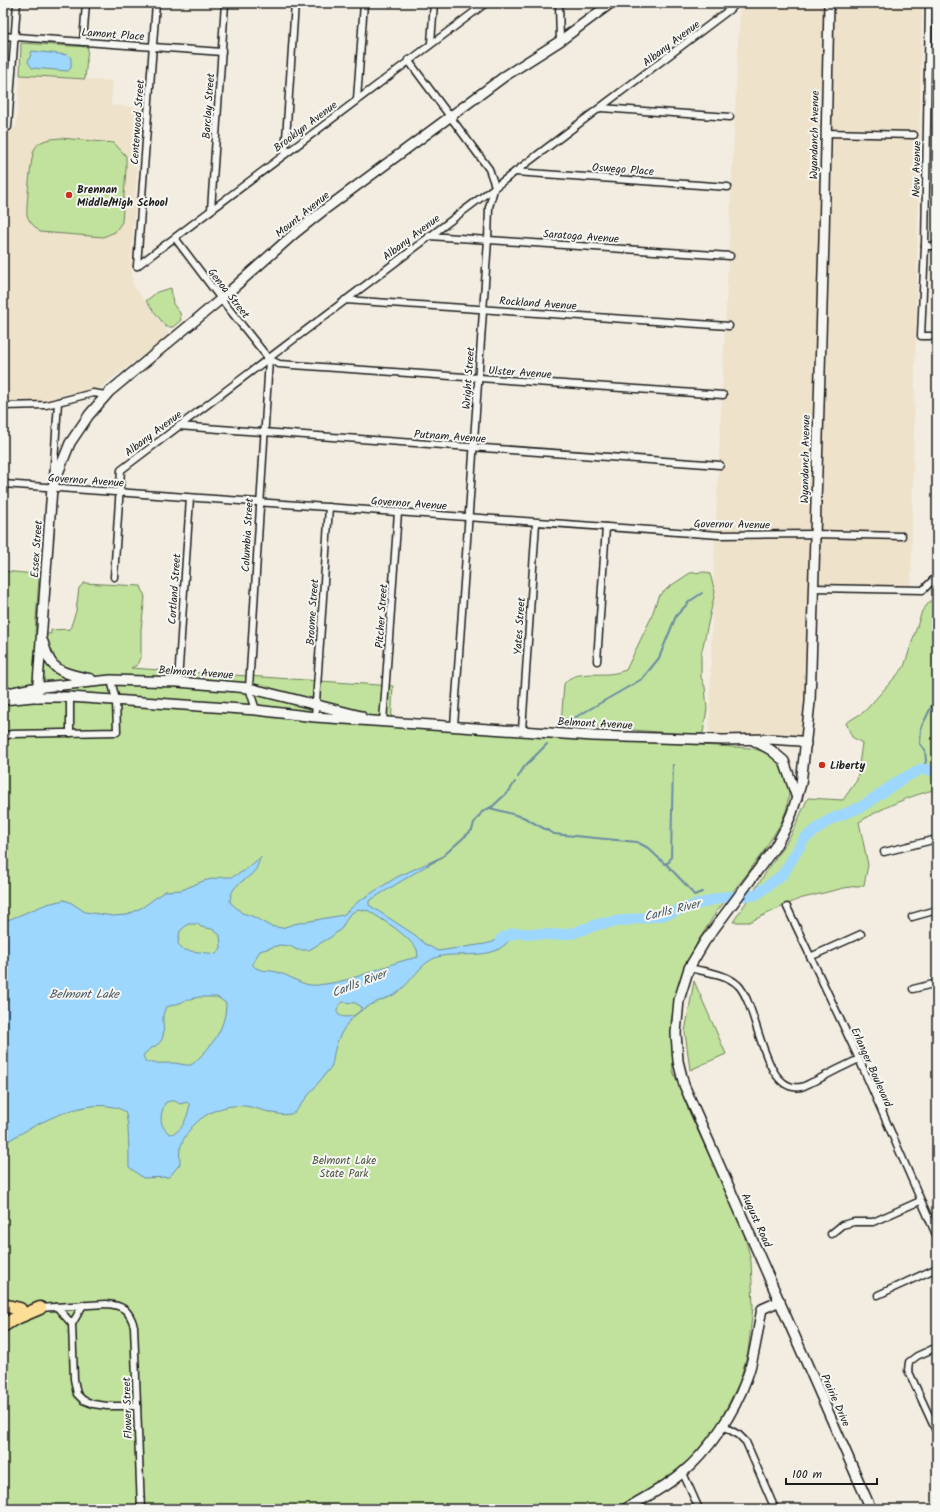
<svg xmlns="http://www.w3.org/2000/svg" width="940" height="1512" font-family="Kalam,sans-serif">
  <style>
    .built { fill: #eee2cb }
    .green { fill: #c0e29c; stroke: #6e7f5c }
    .water { fill: #9ed7fe; stroke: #6a8ca4; fill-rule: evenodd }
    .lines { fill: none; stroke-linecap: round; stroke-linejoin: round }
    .stream { stroke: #6a8ca4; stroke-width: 2 }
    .river { stroke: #9ed7fe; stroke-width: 11 }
    .street-casing { stroke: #1c1c1c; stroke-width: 9 }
    .secondary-casing { stroke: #1c1c1c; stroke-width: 12 }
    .highway-casing { stroke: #1c1c1c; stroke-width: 15 }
    .street { stroke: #f6f6f2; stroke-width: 6 }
    .secondary { stroke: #f6f6f2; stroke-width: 9 }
    .highway { stroke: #fcde96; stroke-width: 12 }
    .poi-dot { fill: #c8321e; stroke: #f6f6f2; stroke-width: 1.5 }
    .labels { text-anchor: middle; stroke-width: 4; stroke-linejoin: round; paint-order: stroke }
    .street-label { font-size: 11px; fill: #1c1c1c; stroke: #f6f6f2 }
    .poi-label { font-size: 11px; font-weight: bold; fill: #1c1c1c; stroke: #f6f6f2; text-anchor: start }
    .park-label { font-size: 11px; fill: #4d5742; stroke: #f6f6f2 }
    .water-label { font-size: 12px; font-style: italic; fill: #435460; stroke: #f6f6f2 }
  </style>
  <rect width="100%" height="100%" fill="#f2ede0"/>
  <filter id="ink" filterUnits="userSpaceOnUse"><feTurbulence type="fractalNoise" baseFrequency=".025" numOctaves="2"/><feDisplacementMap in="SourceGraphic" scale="8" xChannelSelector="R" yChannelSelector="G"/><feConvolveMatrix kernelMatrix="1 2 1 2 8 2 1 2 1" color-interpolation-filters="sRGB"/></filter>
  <g filter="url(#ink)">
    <!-- built -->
    <g class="built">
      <polygon points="740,3 922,3 911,590 813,583 806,744 709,738 713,584"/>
      <polygon points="20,75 113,81 111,105 141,108 131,262 133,285 170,335 101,387 46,403 3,406 3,127 16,128"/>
    </g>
    <!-- green -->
    <g class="green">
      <polygon points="21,43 88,47 85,79 20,75"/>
      <path d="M61 138 114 143 126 156V169L122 222 115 232 103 237 40 232C35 227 29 222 27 215 26 207 31 157 34 150 39 139 51 139 61 138Z"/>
      <polygon points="171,288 173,304 180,313 181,320 173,327 166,327 146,301 157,292"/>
      <polygon points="3,571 35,574 39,578 35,633 51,634 51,630 70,629 76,611 79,588 84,583 141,586 145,597 141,629 141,656 137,665 131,668 393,686 391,727 751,748 769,753 781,764 789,780 789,793 787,808 781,823 765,849 747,874 717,911 698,941 681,976 671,1021 673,1071 691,1116 743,1229 751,1261 753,1307 748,1352 739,1383 717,1427 686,1464 652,1490 615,1509 3,1509"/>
      <path d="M706 572 710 574 715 592 701 655V677L705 687 707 709 703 733 694 735 561 724 564 684C572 671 594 675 607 674 613 674 620 672 626 670L651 618 658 597 669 587 690 573Z"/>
      <path d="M937 593V789C909 796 884 807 859 822L868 865 864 885 844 888 799 899 749 922H733L791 835 808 798 843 800 857 780 862 743 852 737 846 723 865 711 904 667 922 611Z"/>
      <polygon points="694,981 726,1054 690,1070 685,1032"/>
    </g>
    <!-- water -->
    <g class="water">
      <polygon points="32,51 68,55 71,58 71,68 68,71 32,68 28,62"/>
      <path d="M261 857C259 860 258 865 256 869 247 882 231 882 230 902L242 913 252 916 270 926 282 928 294 924 343 915 359 901 397 877 439 858 369 901V905L415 935 425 944 438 951 485 944 493 942 508 932 513 930V936C510 940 506 944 502 947 488 958 460 953 442 956 422 959 413 981 398 992 392 997 386 998 379 1001 367 1006 352 1015 345 1027 341 1033 337 1041 335 1049 333 1055 334 1061 331 1067L295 1112C283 1120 258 1107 244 1106 217 1103 187 1122 180 1149 179 1153 180 1159 180 1164L169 1177 143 1178 129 1167C129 1157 129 1119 125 1112 122 1109 117 1108 114 1107 78 1099 33 1126 3 1144V922L47 904 64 900 70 902 85 912 113 916 127 915 143 907 165 891 182 890 203 881 222 877H232L244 871ZM358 909 369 911 395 928 408 939 417 949 418 957C387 963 358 980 326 984 322 984 316 986 311 985 299 984 289 975 277 972 269 970 257 972 252 964L260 951 280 945 290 946 297 950H309L331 937 341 929 349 915ZM188 924H198L201 927 212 929 220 935 221 948 216 954C210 953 185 951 182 949 181 948 178 944 178 943L180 931ZM199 997H217L226 1003C226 1025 215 1042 200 1057 197 1060 194 1064 190 1065 185 1066 179 1063 174 1063 163 1063 158 1064 146 1062L143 1056C148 1047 161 1047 163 1036 165 1025 160 1018 166 1007 178 1005 187 999 199 997ZM343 1002 355 1003 362 1007C355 1024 324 1017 343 1002ZM170 1101H175L180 1104 187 1102 190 1105C187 1116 183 1133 170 1134 158 1125 160 1116 165 1103Z"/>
    </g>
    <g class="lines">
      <!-- stream -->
      <g class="stream">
        <polyline points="569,721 642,679 659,658 676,616 690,601 702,593"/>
        <polyline points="921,769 926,762 925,750 920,744 921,728 937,695"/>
        <polyline points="518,777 524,767 547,744"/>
        <polyline points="490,808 523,817 554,834 637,842 648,848 665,864 669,862 671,857 673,765"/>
        <polyline points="666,864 688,887 694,895 702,892"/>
        <polyline points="428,865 442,857 472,830 474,823 482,812 493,806 510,790 515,782"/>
      </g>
      <!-- river -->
      <polyline class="river" points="501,939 514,933 557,935 573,933 599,924 663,915 722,897 756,895 783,874 804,839 829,820 861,807 902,779 921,769 937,771"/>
      <!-- street casing -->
      <g class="street-casing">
        <g id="street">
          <polyline points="559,3 560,41"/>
          <polyline points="929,3 925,246 921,336 937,336"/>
          <polyline points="3,36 222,52"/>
          <polyline points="83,42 86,3"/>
          <polyline points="431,43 434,3"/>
          <polyline points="408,60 489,169 495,186 489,207 488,240 454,726"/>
          <polyline points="357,99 364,3"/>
          <polyline points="601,108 730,117"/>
          <polyline points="8,127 17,3"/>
          <polyline points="826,133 914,135"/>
          <polyline points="285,154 295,3"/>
          <polyline points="515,172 728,187"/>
          <polyline points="211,210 225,3"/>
          <polyline points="429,236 730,256"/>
          <polyline points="175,238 221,299 269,359 279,364 723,395"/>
          <polyline points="925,246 937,246"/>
          <polyline points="137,266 486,3"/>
          <polyline points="137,266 156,3"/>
          <polyline points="345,300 729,326"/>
          <polyline points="3,406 46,405 93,393 106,395"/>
          <polyline points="178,426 720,465"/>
          <polyline points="53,479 58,402"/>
          <polyline points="3,484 719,535 815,534 902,536"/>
          <polyline points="114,577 121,470 733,7"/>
          <polyline points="813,588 923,590 937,576"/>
          <polyline points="597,661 606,527"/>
          <polyline points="178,682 190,498"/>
          <polyline points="70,697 70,733"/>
          <polyline points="256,710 249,688 269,359"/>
          <polyline points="315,717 329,507"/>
          <polyline points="383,722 398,512"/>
          <polyline points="522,730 536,523"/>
          <polyline points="3,737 11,734 117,732 116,700 111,680"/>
          <polyline points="884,852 937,839"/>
          <polyline points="787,907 859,1059 937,1237"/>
          <polyline points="912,917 937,910"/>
          <polyline points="810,957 861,934"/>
          <path d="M689 968C705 972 725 973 738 985 759 1006 762 1094 801 1087 806 1086 811 1082 815 1081 830 1073 844 1066 859 1059"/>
          <polyline points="913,989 937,983"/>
          <polyline points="831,1234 842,1225 854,1222 873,1222 920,1201"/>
          <polyline points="878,1295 937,1268"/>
          <polyline points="83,1305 72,1324 74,1379 77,1394 83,1400 93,1404 107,1406 137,1406"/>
          <polyline points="57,1307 72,1324"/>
          <path d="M38 1308 106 1304C123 1305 129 1310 134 1326L141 1509"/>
          <polyline points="937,1347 917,1356 909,1362 908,1370 937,1433"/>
          <polyline points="723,1426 739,1435 746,1442 775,1509"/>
          <polyline points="683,1473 699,1509"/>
        </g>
      </g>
      <!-- secondary casing -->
      <g class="secondary-casing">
        <g id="secondary">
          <polyline points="829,3 824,239 810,702 801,784 792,813 785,829 775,847 705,941 689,968 679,1000 676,1033 678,1061 684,1085 871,1509"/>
          <path d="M43 642C45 648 47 656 51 662 59 674 78 676 91 679"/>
          <polyline points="3,694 33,688 111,680 178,682 249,688 361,716"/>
          <polyline points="37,697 52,488 70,443 89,415 109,392 221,299 295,233 324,210 505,76 560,41 611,3"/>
          <polyline points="3,700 33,697 70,697 256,710 315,717 593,736 723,740 769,739 800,741 806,744"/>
          <polyline points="753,740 771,750 784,761 797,798"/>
          <path d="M625 1509C645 1498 665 1487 682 1473 709 1451 734 1413 746 1380 755 1358 757 1332 762 1309L780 1301"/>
        </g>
      </g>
      <!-- highway casing -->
      <g class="highway-casing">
        <g id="highway">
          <polyline points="3,1305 20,1309"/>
          <polyline points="3,1326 14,1319 40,1308"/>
        </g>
      </g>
      <!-- street -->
      <use href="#street" class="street"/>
      <!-- secondary -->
      <use href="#secondary" class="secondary"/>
      <!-- highway -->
      <use href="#highway" class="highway"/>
    </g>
  </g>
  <!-- markers -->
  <g class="poi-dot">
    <circle cx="69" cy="195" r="4"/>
    <circle cx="822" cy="765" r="4"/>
  </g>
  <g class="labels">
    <!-- street labels -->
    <g class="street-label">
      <text transform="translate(113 34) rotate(4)" y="4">Lamont Place</text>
      <text transform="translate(671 43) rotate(-37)" y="4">Albany Avenue</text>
      <text transform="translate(208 106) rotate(-86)" y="4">Barclay Street</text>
      <text transform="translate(137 122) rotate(-86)" y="4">Centerwood Street</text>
      <text transform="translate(305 126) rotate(-37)" y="4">Brooklyn Avenue</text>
      <text transform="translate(814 135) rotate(-89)" y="4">Wyandanch Avenue</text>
      <text transform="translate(623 169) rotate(4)" y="4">Oswego Place</text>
      <text transform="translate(916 169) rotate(-89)" y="4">New Avenue</text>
      <text transform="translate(302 214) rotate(-39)" y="4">Mount Avenue</text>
      <text transform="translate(581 236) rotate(4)" y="4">Saratoga Avenue</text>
      <text transform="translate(411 237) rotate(-37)" y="4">Albany Avenue</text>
      <text transform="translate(229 293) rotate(52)" y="4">Genoa Street</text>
      <text transform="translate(538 303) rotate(4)" y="4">Rockland Avenue</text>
      <text transform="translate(520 372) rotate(4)" y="4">Ulster Avenue</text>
      <text transform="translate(468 378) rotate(-86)" y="4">Wright Street</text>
      <text transform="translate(153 433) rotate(-37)" y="4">Albany Avenue</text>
      <text transform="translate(450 436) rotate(4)" y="4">Putnam Avenue</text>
      <text transform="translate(805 459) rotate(-89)" y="4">Wyandanch Avenue</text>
      <text transform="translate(86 480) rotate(4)" y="4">Governor Avenue</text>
      <text transform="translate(409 503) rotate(4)" y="4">Governor Avenue</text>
      <text transform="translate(732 524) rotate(1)" y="4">Governor Avenue</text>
      <text transform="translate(247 535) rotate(-87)" y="4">Columbia Street</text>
      <text transform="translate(36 549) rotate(-86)" y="4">Essex Street</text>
      <text transform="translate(174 589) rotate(-86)" y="4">Cortland Street</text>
      <text transform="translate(312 612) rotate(-86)" y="4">Broome Street</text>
      <text transform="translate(381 616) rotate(-86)" y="4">Pitcher Street</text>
      <text transform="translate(519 626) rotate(-86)" y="4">Yates Street</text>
      <text transform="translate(196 672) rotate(4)" y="4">Belmont Avenue</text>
      <text transform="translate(595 723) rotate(3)" y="4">Belmont Avenue</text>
      <text transform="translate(872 1067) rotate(66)" y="4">Erlanger Boulevard</text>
      <text transform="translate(757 1220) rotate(66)" y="4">August Road</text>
      <text transform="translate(836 1400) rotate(66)" y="4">Prairie Drive</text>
      <text transform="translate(127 1408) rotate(-92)" y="4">Flower Street</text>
    </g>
    <!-- poi labels -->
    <g class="poi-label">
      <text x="77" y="193">Brennan<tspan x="77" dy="13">Middle/High School</tspan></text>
      <text x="830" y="769">Liberty</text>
    </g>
    <!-- park labels -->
    <g class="park-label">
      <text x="344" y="1164">Belmont Lake<tspan x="344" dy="13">State Park</tspan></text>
    </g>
    <!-- water labels -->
    <g class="water-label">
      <text transform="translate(672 910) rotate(-14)" y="4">Carlls River</text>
      <text transform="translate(359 983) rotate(-21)" y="4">Carlls River</text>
      <text x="84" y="998">Belmont Lake</text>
    </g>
  </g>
  <!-- margin -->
  <rect width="940" height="1512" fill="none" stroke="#f6f6f2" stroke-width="16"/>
  <rect x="8" y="8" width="924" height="1496" fill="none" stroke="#1c1c1c" stroke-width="1.5" filter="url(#ink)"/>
  <!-- scale -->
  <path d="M786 1478v6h91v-6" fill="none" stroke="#1c1c1c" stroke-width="2"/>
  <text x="792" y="1478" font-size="12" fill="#1c1c1c" stroke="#f6f6f2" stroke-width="3" paint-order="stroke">100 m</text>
</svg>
